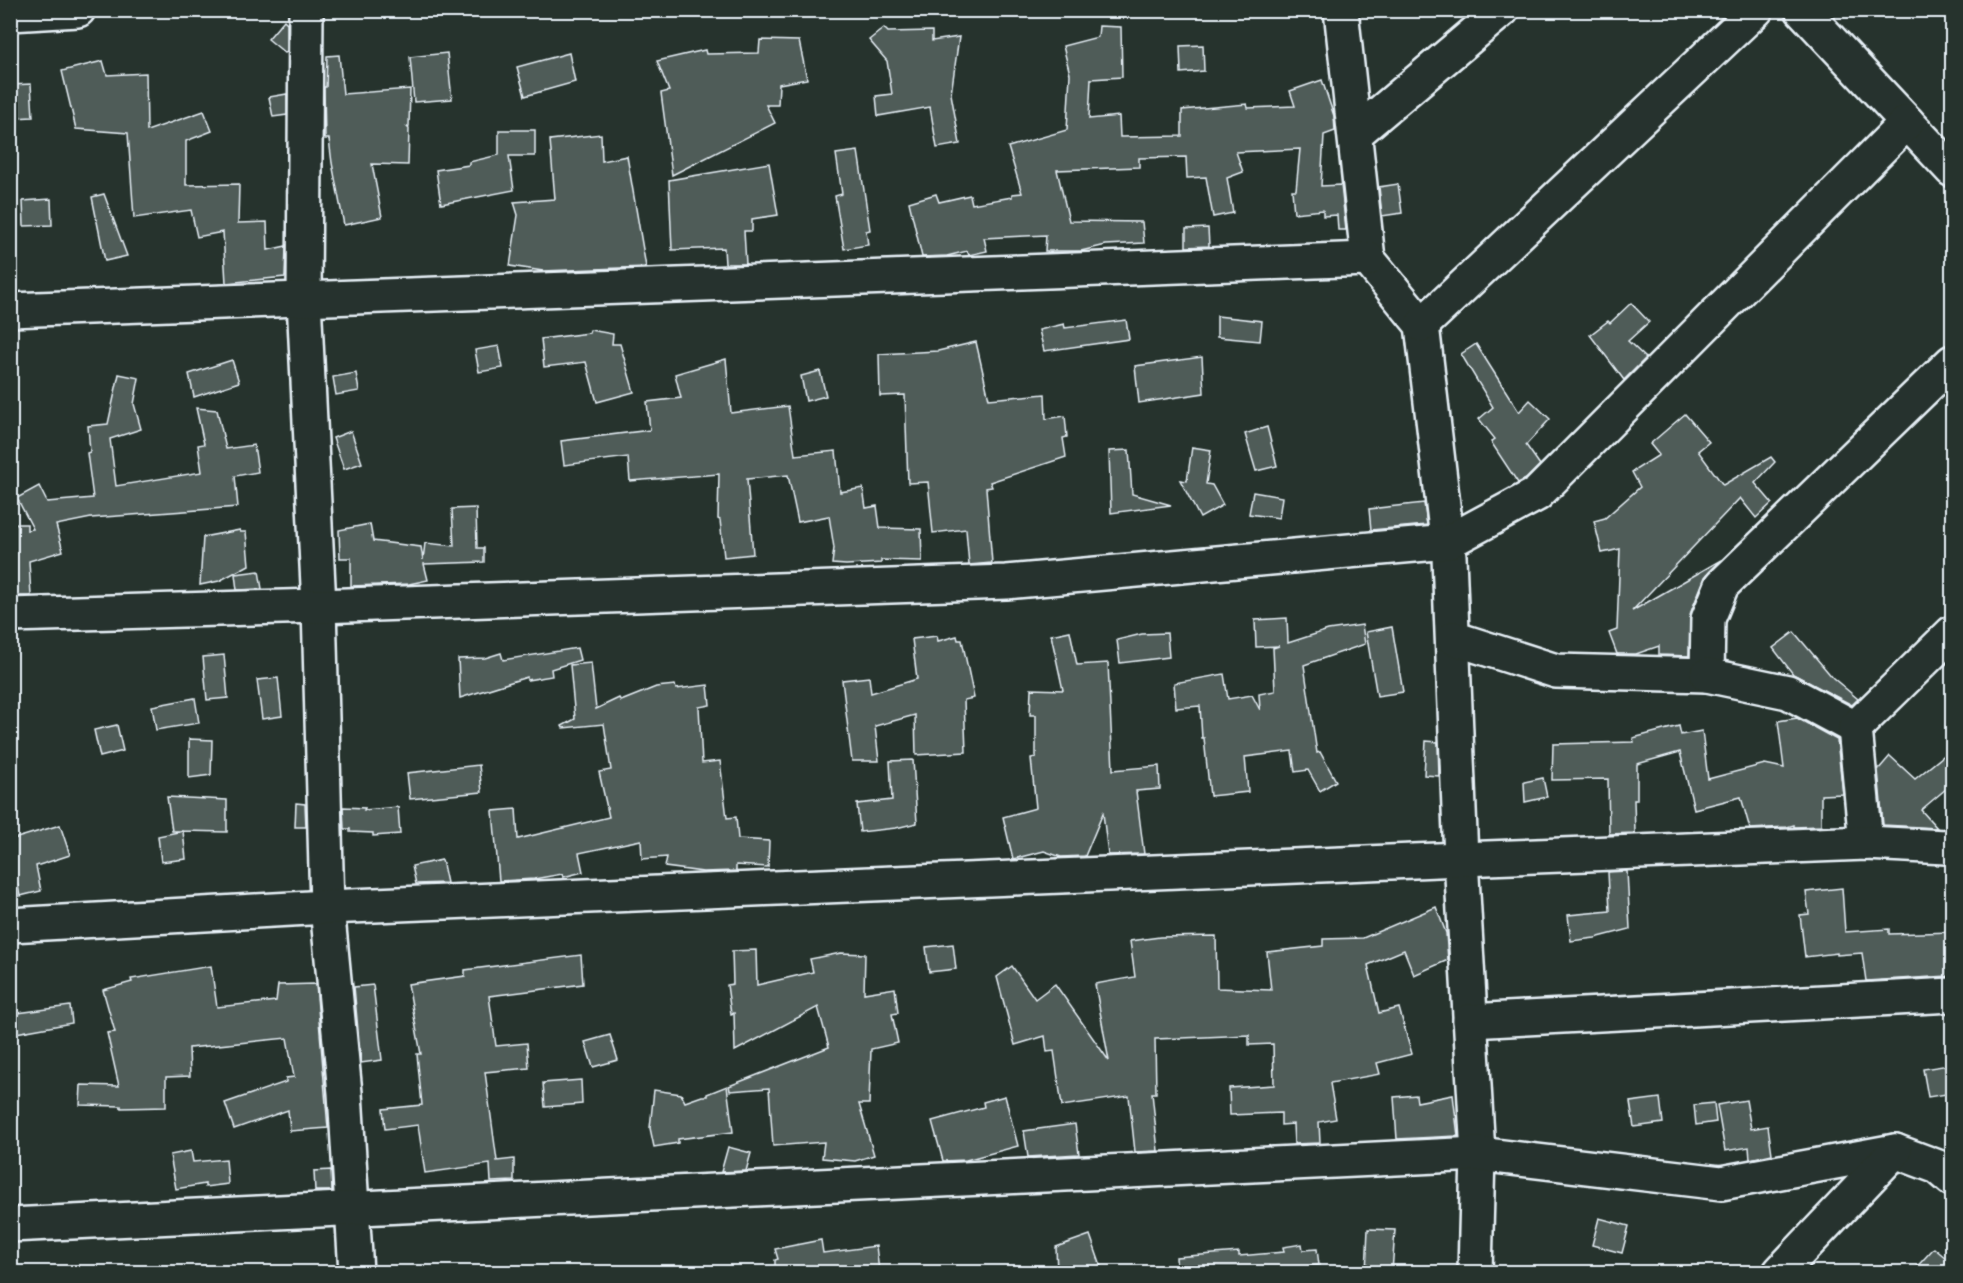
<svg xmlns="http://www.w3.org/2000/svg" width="1963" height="1283" font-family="Dekko,sans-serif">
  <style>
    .building { fill: #505c59; stroke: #e8f1f8; stroke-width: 1.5 }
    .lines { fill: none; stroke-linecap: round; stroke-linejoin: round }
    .minor-casing { stroke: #e8f1f8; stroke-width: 38 }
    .minor { stroke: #26332d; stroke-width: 33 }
  </style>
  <rect width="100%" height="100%" fill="#26332d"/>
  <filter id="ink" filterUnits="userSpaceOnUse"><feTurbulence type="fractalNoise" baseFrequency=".0167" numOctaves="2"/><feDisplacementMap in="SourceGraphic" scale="12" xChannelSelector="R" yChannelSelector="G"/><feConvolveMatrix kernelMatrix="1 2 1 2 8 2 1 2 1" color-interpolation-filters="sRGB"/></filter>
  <g filter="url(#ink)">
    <!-- building -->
    <g class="building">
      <polygon points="284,20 287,23 287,51 285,53 268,39"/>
      <polygon points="1099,26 1121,27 1122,77 1091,79 1089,119 1119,116 1120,137 1182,136 1182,110 1247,104 1248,108 1295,106 1290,91 1322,80 1334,116 1335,131 1324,135 1321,186 1341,185 1346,230 1338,230 1337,215 1323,216 1323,210 1294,213 1292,190 1296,190 1300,149 1236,152 1243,172 1227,178 1233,213 1213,217 1206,177 1187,178 1186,157 1139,158 1139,167 1057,170 1069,221 1142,222 1144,243 1106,245 1081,251 1045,251 1046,235 984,238 987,251 969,255 967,251 947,256 922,257 909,202 936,194 939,202 970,195 972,204 1012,197 1012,194 1022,193 1008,147 1067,130 1070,74 1063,46 1098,37"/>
      <polygon points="884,28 888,32 932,31 932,41 959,37 951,94 960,144 937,148 930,107 878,116 876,96 892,94 887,61 869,40"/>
      <polygon points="760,40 799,41 807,79 779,84 778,105 766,105 775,123 672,175 661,93 669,91 657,61 705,50 706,54 759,53"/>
      <polygon points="1203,45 1204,71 1181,73 1180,46"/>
      <polygon points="447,53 452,99 414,102 410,57"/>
      <polygon points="569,53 575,82 525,96 517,67"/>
      <polygon points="339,55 343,94 410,89 409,127 407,127 409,129 408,165 372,164 382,217 344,225 332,163 329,139 325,139 324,87 326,87 327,56"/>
      <polygon points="103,61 107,75 146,73 147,131 204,111 212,131 186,141 186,185 239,184 238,223 267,222 268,250 286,246 285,277 226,283 223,232 197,237 191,210 134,218 128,133 76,129 62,71"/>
      <polygon points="31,84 33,117 13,118 11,85"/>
      <polygon points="287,94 287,115 273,117 269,97"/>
      <polygon points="499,130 535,130 535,156 509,156 514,190 441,204 436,170 469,165 469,162 499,155"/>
      <polygon points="601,134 602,161 627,156 646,267 543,271 510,266 518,215 514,202 555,199 550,140"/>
      <polygon points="858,151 870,230 866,231 868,245 844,249 835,196 842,194 836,154"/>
      <polygon points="769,163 778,215 752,219 752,231 744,231 746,264 725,264 724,248 672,250 669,180"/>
      <polygon points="1398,184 1402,213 1382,216 1379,187"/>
      <polygon points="104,194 127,256 105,261 92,197"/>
      <polygon points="51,199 52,225 24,226 23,201"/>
      <polygon points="1208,228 1209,246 1186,247 1186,229"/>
      <polygon points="1631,303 1649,322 1628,341 1646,358 1624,380 1590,335 1608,321 1610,323"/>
      <polygon points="1217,316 1262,321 1260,341 1217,337"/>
      <polygon points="1126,320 1129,339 1044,351 1039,330 1064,324 1065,328"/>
      <polygon points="590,330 613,334 612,344 620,344 634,392 597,402 586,362 544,367 541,339 589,333"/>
      <polygon points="976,342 989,399 1045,394 1046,419 1065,416 1067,437 1063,438 1066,457 990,482 992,487 986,488 992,563 969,565 966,529 933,533 928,482 908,483 905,395 880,396 879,354 938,351"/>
      <polygon points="1476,344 1519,412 1530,400 1550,419 1526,445 1540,465 1526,479 1518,483 1491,442 1495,439 1479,419 1493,407 1461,354"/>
      <polygon points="499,346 503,368 479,372 475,350"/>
      <polygon points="1202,357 1204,393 1139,403 1135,366"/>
      <polygon points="726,359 731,413 788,406 795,455 836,451 840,492 863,488 866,508 877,506 880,528 921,529 922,561 881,560 881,563 846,565 832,564 834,548 829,516 798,522 788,475 747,479 753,554 724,557 720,520 718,519 719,474 630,481 628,457 564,465 561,441 650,430 647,402 681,398 675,374"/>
      <polygon points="232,360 239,382 194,397 189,374"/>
      <polygon points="820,371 826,396 806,401 801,376"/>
      <polygon points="356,373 359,391 336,395 333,377"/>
      <polygon points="119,374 139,378 134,404 141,429 110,439 116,486 202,472 198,445 204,444 196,408 217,410 226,449 254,445 258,472 235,476 238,507 91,518 56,525 63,551 29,561 31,596 12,596 10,524 27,524 27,530 33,529 17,498 39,486 47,502 93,498 87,453 90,452 88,426 108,424"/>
      <polygon points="1685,414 1709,442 1698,451 1723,485 1771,457 1775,462 1755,483 1772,503 1756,518 1740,498 1632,611 1721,560 1705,577 1691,612 1689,656 1659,655 1659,646 1636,654 1617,654 1609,633 1617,630 1620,549 1602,553 1594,521 1605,518 1640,487 1632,472 1659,455 1650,444"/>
      <polygon points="1267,427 1277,466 1256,471 1245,434"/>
      <polygon points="351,431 362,463 344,469 333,438"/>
      <polygon points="1192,447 1211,450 1206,484 1212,485 1223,505 1200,518 1180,480 1187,481"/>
      <polygon points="1129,450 1132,494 1171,505 1111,513 1109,451"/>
      <polygon points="1253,492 1282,497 1279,518 1249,514"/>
      <polygon points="1424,503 1427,525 1371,530 1369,509"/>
      <polygon points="476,508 477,548 484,548 484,562 424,564 428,580 409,584 351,586 351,558 340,558 339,530 370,524 373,541 421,547 423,560 425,543 454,546 452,509"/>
      <polygon points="240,530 240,532 246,532 249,565 219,581 200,585 203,537"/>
      <polygon points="259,571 262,589 237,590 235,574"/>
      <polygon points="1287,618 1288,643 1328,630 1362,625 1365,644 1304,665 1317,753 1320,752 1336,781 1320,791 1308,770 1295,772 1292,751 1245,757 1248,792 1210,796 1204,738 1202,738 1200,706 1176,708 1174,683 1224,674 1228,699 1252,695 1260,710 1259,694 1275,691 1273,648 1279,646 1256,647 1255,620"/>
      <polygon points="1392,627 1403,692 1377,696 1366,632"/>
      <polygon points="1070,631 1077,665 1108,663 1113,770 1159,766 1160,789 1136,791 1144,854 1108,855 1103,813 1085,856 1061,857 1044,851 1013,859 1003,817 1036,808 1031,758 1036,757 1036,715 1030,715 1031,689 1063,690 1051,635"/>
      <polygon points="1794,632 1833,678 1858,699 1852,705 1793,674 1773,648"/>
      <polygon points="1167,633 1169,657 1120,663 1117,640 1142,634"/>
      <polygon points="937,636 938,641 957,636 958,640 962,640 974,698 964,700 966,752 916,755 915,715 875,726 879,761 852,761 842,680 869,677 871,693 917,679 912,639"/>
      <polygon points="577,648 580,660 551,669 552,676 527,680 527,677 460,698 458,659 485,658 501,653 503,660"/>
      <polygon points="224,655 228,698 207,700 203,657"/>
      <polygon points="591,663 596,709 619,698 621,701 656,687 675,685 676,689 708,685 710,705 699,707 702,763 720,761 727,818 736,817 738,839 769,841 768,867 736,865 736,871 703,872 665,867 667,857 642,859 641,840 579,853 583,872 563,877 562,874 534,879 499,881 493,811 516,809 518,839 609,817 599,772 611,770 604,724 563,728 562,726 575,719 570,665"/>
      <polygon points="278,678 282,716 262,719 257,680"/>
      <polygon points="195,698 199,723 156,730 152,706"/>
      <polygon points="1797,718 1837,740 1843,794 1821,795 1821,826 1794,827 1794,825 1787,827 1750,829 1741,797 1694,809 1680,752 1637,764 1637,800 1634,800 1635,833 1609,834 1608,779 1552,780 1553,744 1634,742 1633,738 1679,726 1681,735 1702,731 1708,779 1765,764 1784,768 1778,721"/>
      <polygon points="117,725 123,751 100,757 94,730"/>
      <polygon points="189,739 212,740 211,775 189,778"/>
      <polygon points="1426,741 1438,742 1439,776 1424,775"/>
      <polygon points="1953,748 1953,783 1921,810 1937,828 1883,825 1878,770 1890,756 1915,779"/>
      <polygon points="913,760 917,823 896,828 860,832 857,804 892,800 890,761"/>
      <polygon points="479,765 482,792 410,799 407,773"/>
      <polygon points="1543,778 1547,797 1525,802 1524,782"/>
      <polygon points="167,797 227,800 227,832 183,831 186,859 161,862 158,836 183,831 172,831"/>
      <polygon points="296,803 305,804 306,827 295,827"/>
      <polygon points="343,807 365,808 364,810 398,807 400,834 373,836 373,833 350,832 350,829 344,829"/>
      <polygon points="60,825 70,855 36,866 41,891 20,896 10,851 10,840"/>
      <polygon points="442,860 447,883 416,884 412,866"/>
      <polygon points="1627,871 1630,929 1595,938 1571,941 1568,915 1610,911 1608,872"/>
      <polygon points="1842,888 1845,932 1889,929 1889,934 1953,932 1953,968 1948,968 1949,976 1866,981 1862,953 1837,955 1837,953 1805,957 1800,915 1809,914 1806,892"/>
      <polygon points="1436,907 1446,933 1448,960 1414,975 1404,950 1368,965 1379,1013 1399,1008 1412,1054 1377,1063 1380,1074 1330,1083 1336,1119 1319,1122 1320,1143 1294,1144 1293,1124 1281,1125 1281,1113 1230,1115 1229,1088 1274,1085 1273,1044 1249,1045 1249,1035 1182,1038 1155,1039 1156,1093 1152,1093 1158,1151 1135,1152 1129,1096 1062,1106 1054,1051 1047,1052 1045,1036 1015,1045 997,977 1012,966 1035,999 1055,984 1109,1061 1095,984 1135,977 1130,941 1160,937 1216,936 1217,988 1271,990 1267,952 1323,946 1323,939 1363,938"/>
      <polygon points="953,944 956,969 929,972 926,947"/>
      <polygon points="756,950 757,985 813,972 810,959 841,953 865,954 864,993 895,988 898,1013 892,1014 898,1043 871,1049 869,1104 859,1104 874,1155 855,1161 822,1158 824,1142 773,1146 769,1088 730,1091 729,1086 829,1047 818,1007 735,1051 734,1013 731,1014 727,985 733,984 732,951"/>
      <polygon points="581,955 583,984 489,996 496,1046 527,1043 529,1068 485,1072 497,1161 514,1159 514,1181 491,1182 490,1164 425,1173 418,1125 385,1129 383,1109 422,1105 417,1054 421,1054 408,984 465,976 465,970"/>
      <polygon points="211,966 217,1007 276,1001 278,985 316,984 328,1128 290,1131 288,1110 234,1129 225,1103 286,1082 286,1078 294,1077 287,1038 189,1048 190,1076 166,1077 166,1107 121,1108 121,1106 80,1105 81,1085 119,1086 107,1033 115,1032 103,990 132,982 131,979"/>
      <polygon points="373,985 382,1060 361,1063 354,987"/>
      <polygon points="70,1006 72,1023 10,1034 10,1014"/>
      <polygon points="610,1035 618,1060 593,1067 585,1042"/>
      <polygon points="1949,1065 1953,1093 1928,1097 1923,1069"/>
      <polygon points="581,1080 582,1104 545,1107 543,1083"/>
      <polygon points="727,1086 733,1132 678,1139 678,1143 654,1147 650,1128 654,1090 681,1094 685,1102 702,1096 707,1096 707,1094"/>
      <polygon points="1416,1095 1417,1102 1453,1095 1458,1136 1397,1139 1394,1097"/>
      <polygon points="1005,1096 1018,1146 966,1160 943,1161 932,1121 984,1107 983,1102"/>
      <polygon points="1660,1098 1663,1123 1634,1127 1630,1102"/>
      <polygon points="1746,1100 1751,1129 1768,1126 1772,1154 1750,1159 1749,1147 1725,1151 1717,1105"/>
      <polygon points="1714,1103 1716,1122 1696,1125 1694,1105"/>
      <polygon points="1075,1124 1079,1154 1028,1157 1024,1131"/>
      <polygon points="728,1147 751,1153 746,1171 721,1172"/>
      <polygon points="191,1151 193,1162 226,1159 228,1184 205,1187 205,1184 176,1189 170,1155"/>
      <polygon points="331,1170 332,1191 315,1191 314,1171"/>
      <polygon points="1599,1218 1629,1226 1622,1253 1592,1245"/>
      <polygon points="1368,1229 1395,1230 1392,1272 1366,1272"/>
      <polygon points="1090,1235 1103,1272 1057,1272 1056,1247"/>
      <polygon points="821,1240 823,1253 876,1246 879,1271 864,1272 775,1272 775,1260 778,1259 775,1249"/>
      <polygon points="1302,1244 1303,1250 1317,1249 1319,1265 1268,1272 1177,1272 1176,1257 1239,1252 1239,1256 1284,1252 1283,1247"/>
      <polygon points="1934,1248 1953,1264 1953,1272 1912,1272"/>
    </g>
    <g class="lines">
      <!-- minor casing -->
      <g class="minor-casing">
        <g id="minor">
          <polyline points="306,10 304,299 319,606 327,907 345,1093 356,1272"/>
          <polyline points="1341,10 1368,259 1422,325 1449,556 1461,859 1478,1154 1475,1272"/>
          <polyline points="1802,10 1952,170"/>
          <polyline points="10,14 78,10"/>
          <polyline points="1355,134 1502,10"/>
          <polyline points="10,310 1368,259"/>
          <polyline points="1422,325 1756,10"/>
          <polyline points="10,615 319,606 1006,582 1448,542 1537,494 1907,122"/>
          <polyline points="1453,638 1556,671 1707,675 1708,619 1722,585 1952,362"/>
          <polyline points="1707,675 1788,692 1855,728"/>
          <polyline points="1866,843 1855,728 1952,633"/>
          <polyline points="10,925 327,907 1461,859 1866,843 1946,847 1952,845"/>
          <polyline points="1470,1021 1952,995"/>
          <polyline points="10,1225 1478,1154 1721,1183 1895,1151 1938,1167 1952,1179"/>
          <polyline points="1780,1272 1895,1151"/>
        </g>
      </g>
      <!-- minor -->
      <use href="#minor" class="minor"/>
    </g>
  </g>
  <!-- margin -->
  <rect width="1963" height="1283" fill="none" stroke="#26332d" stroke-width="36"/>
  <rect x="18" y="18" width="1927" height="1247" fill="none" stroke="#e8f1f8" stroke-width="2" filter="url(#ink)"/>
</svg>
